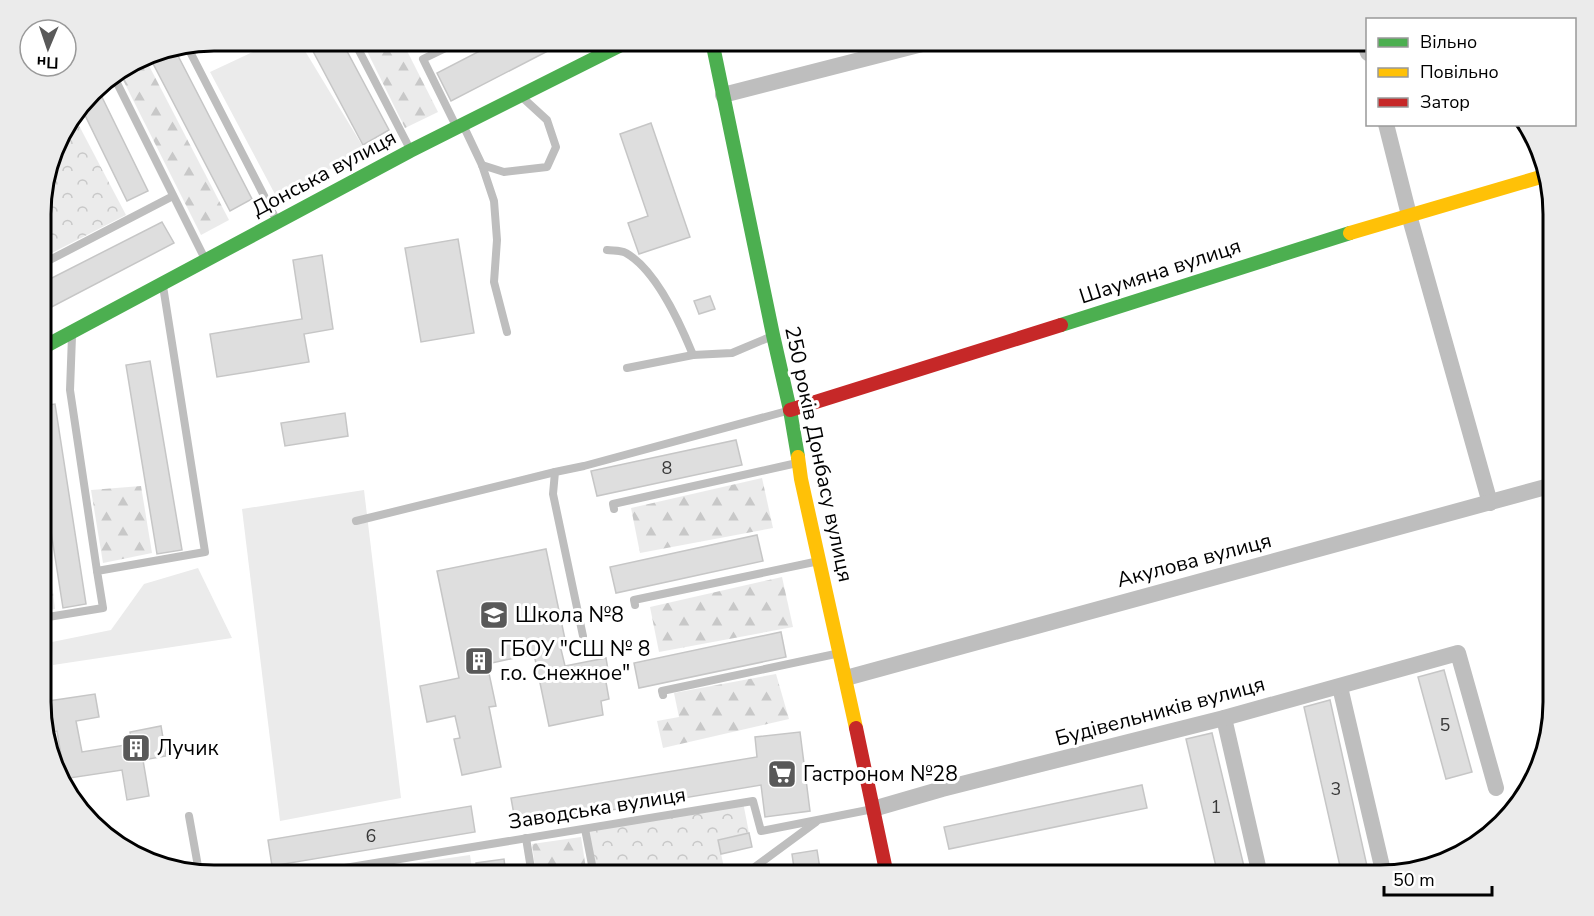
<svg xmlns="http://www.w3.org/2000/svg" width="1594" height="916" font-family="'Nunito Sans',sans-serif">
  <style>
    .grass { fill: #ebebeb }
    .forest { fill: url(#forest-firs) }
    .park { fill: url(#park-crowns) }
    .building { fill: #dedede; stroke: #c6c6c6; stroke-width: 1.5 }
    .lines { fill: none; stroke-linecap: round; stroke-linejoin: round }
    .lane { stroke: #bebebe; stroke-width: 8 }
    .street { stroke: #bebebe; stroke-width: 16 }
    .fast { stroke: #4caf50; stroke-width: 14 }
    .slow { stroke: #ffc107; stroke-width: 14 }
    .jam { stroke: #c62828; stroke-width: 14 }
    .labels { text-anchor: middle; stroke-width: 6; stroke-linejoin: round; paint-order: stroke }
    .number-label { font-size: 18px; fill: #383838 }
    .street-label { font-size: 21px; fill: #000; stroke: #fff }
    .poi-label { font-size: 21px; fill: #000; stroke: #fff; text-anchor: start }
    .rim { fill: none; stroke: #000; stroke-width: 3 }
  </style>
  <defs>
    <pattern id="forest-firs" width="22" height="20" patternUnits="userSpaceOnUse" patternTransform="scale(1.5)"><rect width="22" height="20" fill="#ebebeb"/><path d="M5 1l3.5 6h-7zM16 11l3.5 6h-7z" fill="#c8c8c8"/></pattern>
    <pattern id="park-crowns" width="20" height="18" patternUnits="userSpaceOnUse" patternTransform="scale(1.5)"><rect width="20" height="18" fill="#ebebeb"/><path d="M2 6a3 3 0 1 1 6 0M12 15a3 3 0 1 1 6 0" fill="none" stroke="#c8c8c8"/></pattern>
  </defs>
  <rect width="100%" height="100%" fill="#fff"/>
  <!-- grass -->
  <g class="grass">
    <polygon points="276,41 299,41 365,150 277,198 210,72"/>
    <polygon points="364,490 401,798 280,821 242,509"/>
    <polygon points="198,568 232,638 53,665 52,642 111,630 144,584"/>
    <polygon points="470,855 473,875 346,875 346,873"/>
  </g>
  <!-- forest -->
  <g class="forest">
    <polygon points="362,41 402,41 438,112 405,128"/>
    <polygon points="144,56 229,220 201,235 119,72"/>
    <polygon points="762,478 773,528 640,553 631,508"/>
    <polygon points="141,486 152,553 103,563 91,490"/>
    <polygon points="47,543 55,609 42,611 42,545"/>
    <polygon points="782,577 793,627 659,652 650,607"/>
    <polygon points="776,674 789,719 663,748 657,721 679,717 674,693"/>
    <polygon points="581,837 587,875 536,875 532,844"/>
  </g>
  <!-- park -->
  <g class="park">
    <polygon points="74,116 126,215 42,258 42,192 59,137"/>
    <polygon points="743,802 749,833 718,840 725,872 723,875 594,875 585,829"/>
  </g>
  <!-- building -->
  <g class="building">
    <polygon points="307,40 341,40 389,130 363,145"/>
    <polygon points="501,40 569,40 451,101 437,73"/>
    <polygon points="174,48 252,199 230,211 148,54"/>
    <polygon points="97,87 148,191 127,201 81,107"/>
    <polygon points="651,123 690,237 639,254 628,223 648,216 620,134"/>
    <polygon points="162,222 174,243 42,312 42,283"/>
    <polygon points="458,239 474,333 421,342 405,248"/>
    <polygon points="322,255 333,329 304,334 309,362 217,377 210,334 302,319 293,260"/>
    <polygon points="710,296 715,309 699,314 694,301"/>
    <polygon points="150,361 182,550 157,554 126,365"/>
    <polygon points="55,404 86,604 63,608 42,474 42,406"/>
    <polygon points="345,413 348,436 285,446 281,423"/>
    <polygon points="736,440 742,465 597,496 591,471"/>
    <polygon points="757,535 763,561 616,593 610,567"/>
    <polygon points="546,549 566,644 560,645 565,666 606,658 608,670 604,671 609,699 601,701 603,715 549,726 534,654 487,664 496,706 489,707 501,767 462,775 454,739 460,738 455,716 427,722 420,686 459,678 437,571"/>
    <polygon points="781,632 786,657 639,688 634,663"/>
    <polygon points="1444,670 1472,772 1446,779 1418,677"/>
    <polygon points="95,694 99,717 76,721 82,752 132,744 130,732 161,726 166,756 143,760 149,796 127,800 122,770 63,779 56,762 62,761 57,731 45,733 42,724 42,702"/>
    <polygon points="1330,700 1369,875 1342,875 1304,707"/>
    <polygon points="800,732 810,811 765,817 761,785 516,826 511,798 757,757 755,737"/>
    <polygon points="1212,733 1246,875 1218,875 1186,739"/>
    <polygon points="1142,785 1147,808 949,849 944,827"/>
    <polygon points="471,806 475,832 272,866 268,840"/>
    <polygon points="749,833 752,847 721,854 718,840"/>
    <polygon points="817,850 821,875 795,875 792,854"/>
    <polygon points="504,859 506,875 478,875 476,863"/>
  </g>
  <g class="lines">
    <!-- lane -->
    <g class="lane">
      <polyline points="354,41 410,149"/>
      <polyline points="455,41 456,43 423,59 456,126"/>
      <polyline points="187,46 276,219"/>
      <polyline points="113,75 204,257"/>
      <polyline points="463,125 482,165 494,201 497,240 494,282 507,332"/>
      <polyline points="482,165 504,172 547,167 556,147 547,120 523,98"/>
      <path d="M607 250C613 251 620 250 626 253 656 270 680 323 693 355L732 353 770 337"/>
      <polyline points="42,264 173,196"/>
      <polyline points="72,336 70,390 97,571"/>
      <polyline points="627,368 693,355"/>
      <polyline points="614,509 613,504 797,463"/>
      <polyline points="356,521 555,472"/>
      <polyline points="635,605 634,600 819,561"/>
      <polyline points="42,618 103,608 97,571 205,552 163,286"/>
      <polyline points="583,636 553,494 555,472 584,466 787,411"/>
      <polyline points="663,695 662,691 840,653"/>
      <polyline points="189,816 199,872"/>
      <polyline points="585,829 594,875"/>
      <polyline points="526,838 532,875"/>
      <polyline points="302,875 753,801 761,831 873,809"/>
      <polyline points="744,875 816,822"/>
    </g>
    <!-- street -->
    <g class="street">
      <polyline points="1364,41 1368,53"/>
      <polyline points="723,95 934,41"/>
      <polyline points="1386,124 1409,215 1490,503"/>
      <polyline points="846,678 1553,485"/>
      <polyline points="1340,687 1384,875"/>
      <polyline points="1224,718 1260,875"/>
      <polyline points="873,809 942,789 1224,718 1458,653 1496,788"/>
    </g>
    <!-- fast -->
    <g class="fast">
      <polyline points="712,41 773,335 790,410 798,457"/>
      <polyline points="1061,325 1350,233"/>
      <polyline points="42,348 410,151 629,41"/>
    </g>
    <!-- slow -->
    <g class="slow">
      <polyline points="1350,233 1544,176"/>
      <polyline points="798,457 801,479 856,728"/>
    </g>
    <!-- jam -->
    <g class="jam">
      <polyline points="790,410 1061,325"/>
      <polyline points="856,728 887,875"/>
    </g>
  </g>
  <!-- icons -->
  <defs>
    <g id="school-square" transform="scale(1.5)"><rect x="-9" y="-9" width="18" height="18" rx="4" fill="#595959" stroke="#fff"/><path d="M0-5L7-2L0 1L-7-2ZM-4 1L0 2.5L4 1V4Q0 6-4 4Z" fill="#fff"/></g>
    <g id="building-square" transform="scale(1.5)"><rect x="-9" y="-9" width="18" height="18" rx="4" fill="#595959" stroke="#fff"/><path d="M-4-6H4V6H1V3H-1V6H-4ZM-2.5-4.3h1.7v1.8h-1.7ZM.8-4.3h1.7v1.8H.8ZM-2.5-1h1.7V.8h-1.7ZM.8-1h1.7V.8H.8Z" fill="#fff"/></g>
    <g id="supermarket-square" transform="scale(1.5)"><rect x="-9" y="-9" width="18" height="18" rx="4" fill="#595959" stroke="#fff"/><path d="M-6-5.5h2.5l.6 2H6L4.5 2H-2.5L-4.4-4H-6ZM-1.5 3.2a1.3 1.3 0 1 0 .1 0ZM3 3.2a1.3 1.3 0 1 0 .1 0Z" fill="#fff"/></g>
  </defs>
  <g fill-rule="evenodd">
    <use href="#school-square" x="494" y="615"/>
    <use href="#building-square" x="479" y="661"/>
    <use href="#building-square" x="136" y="748"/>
    <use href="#supermarket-square" x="782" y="774"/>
  </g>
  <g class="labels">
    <!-- number labels -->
    <g class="number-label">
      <text x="667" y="474">8</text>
      <text x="1445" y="731">5</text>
      <text x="1336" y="795">3</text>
      <text x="1216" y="813">1</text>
      <text x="371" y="842">6</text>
    </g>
    <!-- street labels -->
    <g class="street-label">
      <text transform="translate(324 173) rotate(-28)" y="7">Донська вулиця</text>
      <text transform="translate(1160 271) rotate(-18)" y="7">Шаумяна вулиця</text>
      <text transform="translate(819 454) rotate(78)" y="7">250 років Донбасу вулиця</text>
      <text transform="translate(1194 560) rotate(-15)" y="7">Акулова вулиця</text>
      <text transform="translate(1160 711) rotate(-15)" y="7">Будівельників вулиця</text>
      <text transform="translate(597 808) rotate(-9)" y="7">Заводська вулиця</text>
    </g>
    <!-- poi labels -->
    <g class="poi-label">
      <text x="515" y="622">Школа №8</text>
      <text x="500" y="656">ГБОУ "СШ № 8<tspan x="500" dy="24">г.о. Снежное"</tspan></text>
      <text x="157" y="755">Лучик</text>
      <text x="803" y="781">Гастроном №28</text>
    </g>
  </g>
  <!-- crop -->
  <path d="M0 0H1594V916H0ZM214 51H1380A163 163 0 0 1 1543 214V702A163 163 0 0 1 1380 865H214A163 163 0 0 1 51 702V214A163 163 0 0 1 214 51Z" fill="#ebebeb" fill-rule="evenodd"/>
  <path class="rim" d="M214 51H1380A163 163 0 0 1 1543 214V702A163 163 0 0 1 1380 865H214A163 163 0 0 1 51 702V214A163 163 0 0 1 214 51Z"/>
  <!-- legend -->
  <rect x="1366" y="18" width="210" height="108" fill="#ffffff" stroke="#999999" stroke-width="1.5"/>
  <rect x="1378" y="38" width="30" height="9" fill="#4caf50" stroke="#999999" stroke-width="1.5"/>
  <text x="1420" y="48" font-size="18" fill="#000000">Вільно</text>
  <rect x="1378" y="68" width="30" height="9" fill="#ffc107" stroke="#999999" stroke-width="1.5"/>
  <text x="1420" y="78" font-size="18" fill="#000000">Повільно</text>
  <rect x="1378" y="98" width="30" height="9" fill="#c62828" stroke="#999999" stroke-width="1.5"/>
  <text x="1420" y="108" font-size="18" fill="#000000">Затор</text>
  <!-- north arrow -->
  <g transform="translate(48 48) rotate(182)"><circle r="28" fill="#ffffff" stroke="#999999" stroke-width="1.5"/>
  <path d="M0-4.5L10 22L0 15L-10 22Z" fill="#595959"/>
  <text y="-9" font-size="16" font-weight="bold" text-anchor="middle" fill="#000000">Пн</text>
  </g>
  <!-- scale -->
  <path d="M1384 886v9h108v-9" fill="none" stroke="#000000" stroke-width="3"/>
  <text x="1393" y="886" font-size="18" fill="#000000" stroke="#ffffff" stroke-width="4.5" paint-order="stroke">50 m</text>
</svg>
